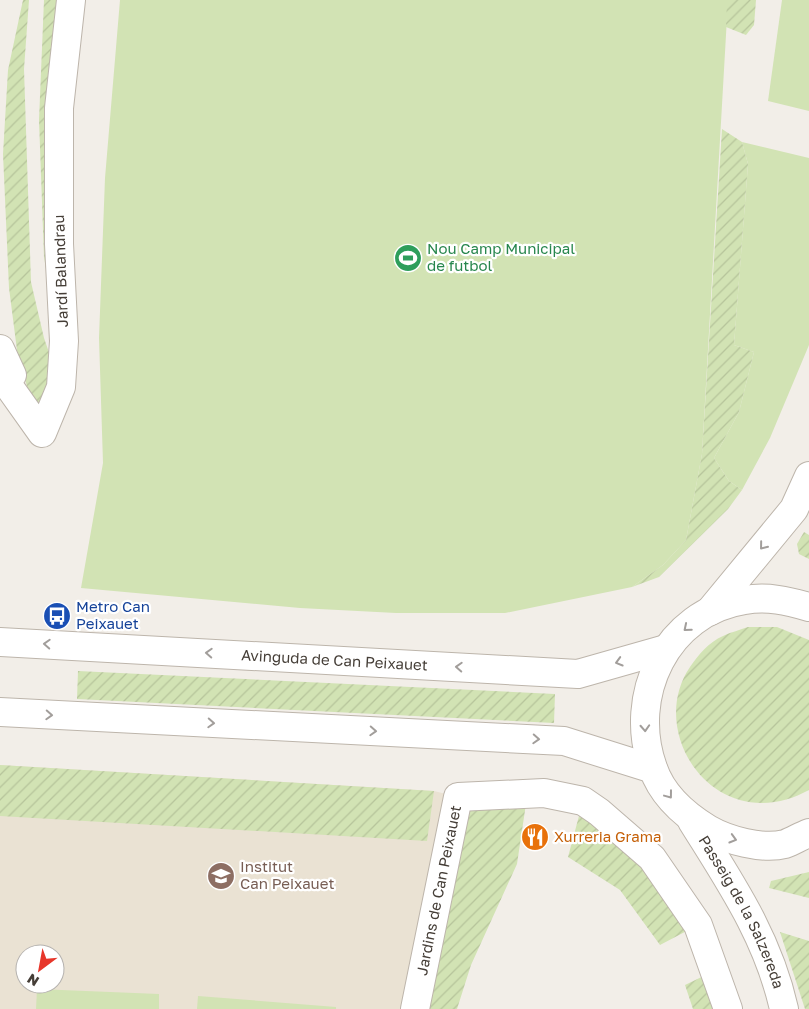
<svg xmlns="http://www.w3.org/2000/svg" width="809" height="1009" font-family="'Golos Text',sans-serif">
  <style>
    .education { fill: #eae2d3; fill-rule: evenodd }
    .green { fill: #d2e3b4 }
    .garden { fill: url(#garden-furrows) }
    .lines { fill: none; stroke-linecap: round; stroke-linejoin: round }
    .pedestrian-casing { stroke: #bdb5ab; stroke-width: 30 }
    .minor-casing { stroke: #bdb5ab; stroke-width: 30 }
    .pedestrian { stroke: #fff; stroke-width: 28 }
    .minor { stroke: #fff; stroke-width: 28 }
    .oneway { stroke: #a29e9b }
    .labels { text-anchor: middle; stroke-width: 4.5; stroke-linejoin: round; paint-order: stroke }
    .leisure-label { font-size: 15px; fill: #27864d; stroke: #fff; text-anchor: start }
    .street-label { font-size: 15px; fill: #453e37; stroke: #fff }
    .transit-label { font-size: 15px; fill: #164399; stroke: #fff; text-anchor: start }
    .food-label { font-size: 15px; fill: #c56008; stroke: #fff; text-anchor: start }
    .education-label { font-size: 15px; fill: #785e54; stroke: #fff; text-anchor: start }
  </style>
  <defs>
    <pattern id="garden-furrows" width="10" height="10" patternUnits="userSpaceOnUse" patternTransform="scale(1.25)"><rect width="10" height="10" fill="#d2e3b4"/><path d="M-1 1l2-2M0 10L10 0M9 11l2-2" fill="none" stroke="#b6c49b"/></pattern>
  </defs>
  <rect width="100%" height="100%" fill="#f2eee8"/>
  <!-- education -->
  <path class="education" d="M0 765 434 791 458 797 415 1009H0ZM25 954H55V984H25Z"/>
  <!-- green -->
  <g class="green">
    <polygon points="120,0 728,0 702,454 686,540 663,565 632,587 505,613 396,613 300,608 81,588 103,463 99,338 105,178"/>
    <polygon points="782,0 809,0 809,111 768,101"/>
    <polygon points="742,142 809,158 809,345 770,438 742,490 729,481 714,458 739,412 754,352 734,345 748,164"/>
    <polygon points="37,989 159,994 159,1009 36,1009"/>
    <polygon points="198,996 336,1007 336,1009 197,1009"/>
  </g>
  <!-- garden -->
  <g class="garden">
    <polygon points="23,0 29,0 24,69 31,282 44,338 61,387 42,433 18,358 9,288 3,154 8,70"/>
    <polygon points="44,0 71,0 58,341 44,257 39,120"/>
    <polygon points="727,0 756,0 754,25 746,35 726,27"/>
    <polygon points="722,129 742,142 748,164 734,345 754,352 739,412 714,458 729,481 742,490 728,509 659,577 632,587 663,565 686,540 702,454"/>
    <polygon points="804,532 809,535 809,559 799,554 797,544"/>
    <path d="M748 627H777L809 640V790C794 798 779 803 762 803 694 803 653 721 690 667 698 655 709 642 723 636 731 632 740 630 748 627Z"/>
    <polygon points="78,671 555,694 554,723 77,699"/>
    <polygon points="0,765 434,791 427,841 0,816"/>
    <polygon points="458,797 527,797 517,864 471,965 457,1009 415,1009"/>
    <polygon points="583,801 698,925 660,945 620,890 568,857"/>
    <polygon points="809,872 809,898 769,888 771,881"/>
    <polygon points="780,932 809,941 809,1009 805,1009"/>
    <polygon points="714,971 728,1009 693,1009 685,985"/>
  </g>
  <g class="lines">
    <!-- pedestrian casing -->
    <g class="pedestrian-casing">
      <g id="pedestrian">
        <polyline points="0,349 12,375 3,378 42,433 61,387 64,341 59,244 59,108 71,0"/>
        <path id="s1" d="M415 1009 458 797 544 793 583 801 599 812 652 858 698 925 728 1009"/>
      </g>
    </g>
    <!-- minor casing -->
    <g class="minor-casing">
      <g id="minor">
        <path d="M809 607C788 601 767 596 745 600 666 612 627 696 653 768 662 795 685 815 708 829 727 840 762 850 785 844 793 841 801 836 809 833"/>
        <polyline points="710,611 794,509 809,476"/>
        <path id="s2" d="M0 642 578 674 666 649"/>
        <polyline points="0,712 564,741 653,769"/>
        <path id="s3" d="M692 821C730 882 768 937 784 1009"/>
      </g>
    </g>
    <!-- pedestrian -->
    <use href="#pedestrian" class="pedestrian"/>
    <!-- minor -->
    <use href="#minor" class="minor"/>
  </g>
  <!-- one-way arrows -->
  <defs><path id="oneway-chevron" d="M-2-3.5L2.5 0L-2 3.5" fill="none" stroke-width="1.6" stroke-linecap="round" stroke-linejoin="round" transform="scale(1.25)"/></defs>
  <g class="oneway">
    <use href="#oneway-chevron" transform="translate(763 546) rotate(129)"/>
    <use href="#oneway-chevron" transform="translate(687 628) rotate(140)"/>
    <use href="#oneway-chevron" transform="translate(47 644) rotate(-177)"/>
    <use href="#oneway-chevron" transform="translate(209 653) rotate(-177)"/>
    <use href="#oneway-chevron" transform="translate(619 662) rotate(164)"/>
    <use href="#oneway-chevron" transform="translate(459 667) rotate(-177)"/>
    <use href="#oneway-chevron" transform="translate(49 715) rotate(3)"/>
    <use href="#oneway-chevron" transform="translate(211 723) rotate(3)"/>
    <use href="#oneway-chevron" transform="translate(645 728) rotate(87)"/>
    <use href="#oneway-chevron" transform="translate(373 731) rotate(3)"/>
    <use href="#oneway-chevron" transform="translate(536 739) rotate(3)"/>
    <use href="#oneway-chevron" transform="translate(669 795) rotate(53)"/>
    <use href="#oneway-chevron" transform="translate(733 839) rotate(16)"/>
  </g>
  <!-- icons -->
  <defs>
    <g id="stadium-disc" transform="scale(1.4375)"><circle r="9.5" fill="#2e9e5b" stroke="#fff"/><path d="M0-5a6.5 5 0 1 0 0 10a6.5 5 0 1 0 0-10ZM-3.5-1.8h7v3.6h-7Z" fill="#fff"/></g>
    <g id="bus-disc" transform="scale(1.4375)"><circle r="9.5" fill="#1a4fb4" stroke="#fff"/><path d="M-5-6H5V4H4V6H2V4H-2V6H-4V4H-5ZM-3.5-4V0h7V-4ZM-3.5 1.2v1.5H-2V1.2ZM2 1.2v1.5H3.5V1.2Z" fill="#fff"/></g>
    <g id="restaurant-disc" transform="scale(1.4375)"><circle r="9.5" fill="#e8710a" stroke="#fff"/><path d="M-5-6h1v4h1v-4h1v4h1v-4h1v5L-1.5 .5V6h-2V.5L-5-1ZM5-6V6H3V1.5H1.5Q1.5-4 5-6Z" fill="#fff"/></g>
    <g id="school-disc" transform="scale(1.4375)"><circle r="9.5" fill="#8d6e63" stroke="#fff"/><path d="M0-5L7-2L0 1L-7-2ZM-4 1L0 2.5L4 1V4Q0 6-4 4Z" fill="#fff"/></g>
  </defs>
  <g fill-rule="evenodd">
    <use href="#stadium-disc" x="408" y="258"/>
    <use href="#bus-disc" x="57" y="616"/>
    <use href="#restaurant-disc" x="535" y="837"/>
    <use href="#school-disc" x="221" y="876"/>
  </g>
  <g class="labels">
    <!-- leisure labels -->
    <g class="leisure-label">
      <text x="427" y="254">Nou Camp Municipal<tspan x="427" dy="17">de futbol</tspan></text>
    </g>
    <!-- street labels -->
    <g class="street-label">
      <text transform="translate(61 271) rotate(-92)" y="5">Jardí Balandrau</text>
      <text dy="5" stroke="none"><textPath href="#s2" startOffset="335">Avinguda de Can Peixauet</textPath></text>
      <text dy="5" stroke="none"><textPath href="#s1" startOffset="121">Jardins de Can Peixauet</textPath></text>
      <text dy="5" stroke="none"><textPath href="#s3" startOffset="104">Passeig de la Salzereda</textPath></text>
    </g>
    <!-- transit labels -->
    <g class="transit-label">
      <text x="76" y="612">Metro Can<tspan x="76" dy="17">Peixauet</tspan></text>
    </g>
    <!-- food labels -->
    <g class="food-label">
      <text x="554" y="842">Xurreria Grama</text>
    </g>
    <!-- education labels -->
    <g class="education-label">
      <text x="240" y="872">Institut<tspan x="240" dy="17">Can Peixauet</tspan></text>
    </g>
  </g>
  <!-- north arrow -->
  <g transform="translate(40 969) rotate(212)"><circle r="24" fill="#ffffff" stroke="#b5b2af"/>
  <path d="M0-4L9 19L0 12L-9 19Z" fill="#e7362a"/>
  <text y="-8" font-size="14" font-weight="bold" text-anchor="middle" fill="#453e37">N</text>
  </g>
</svg>
